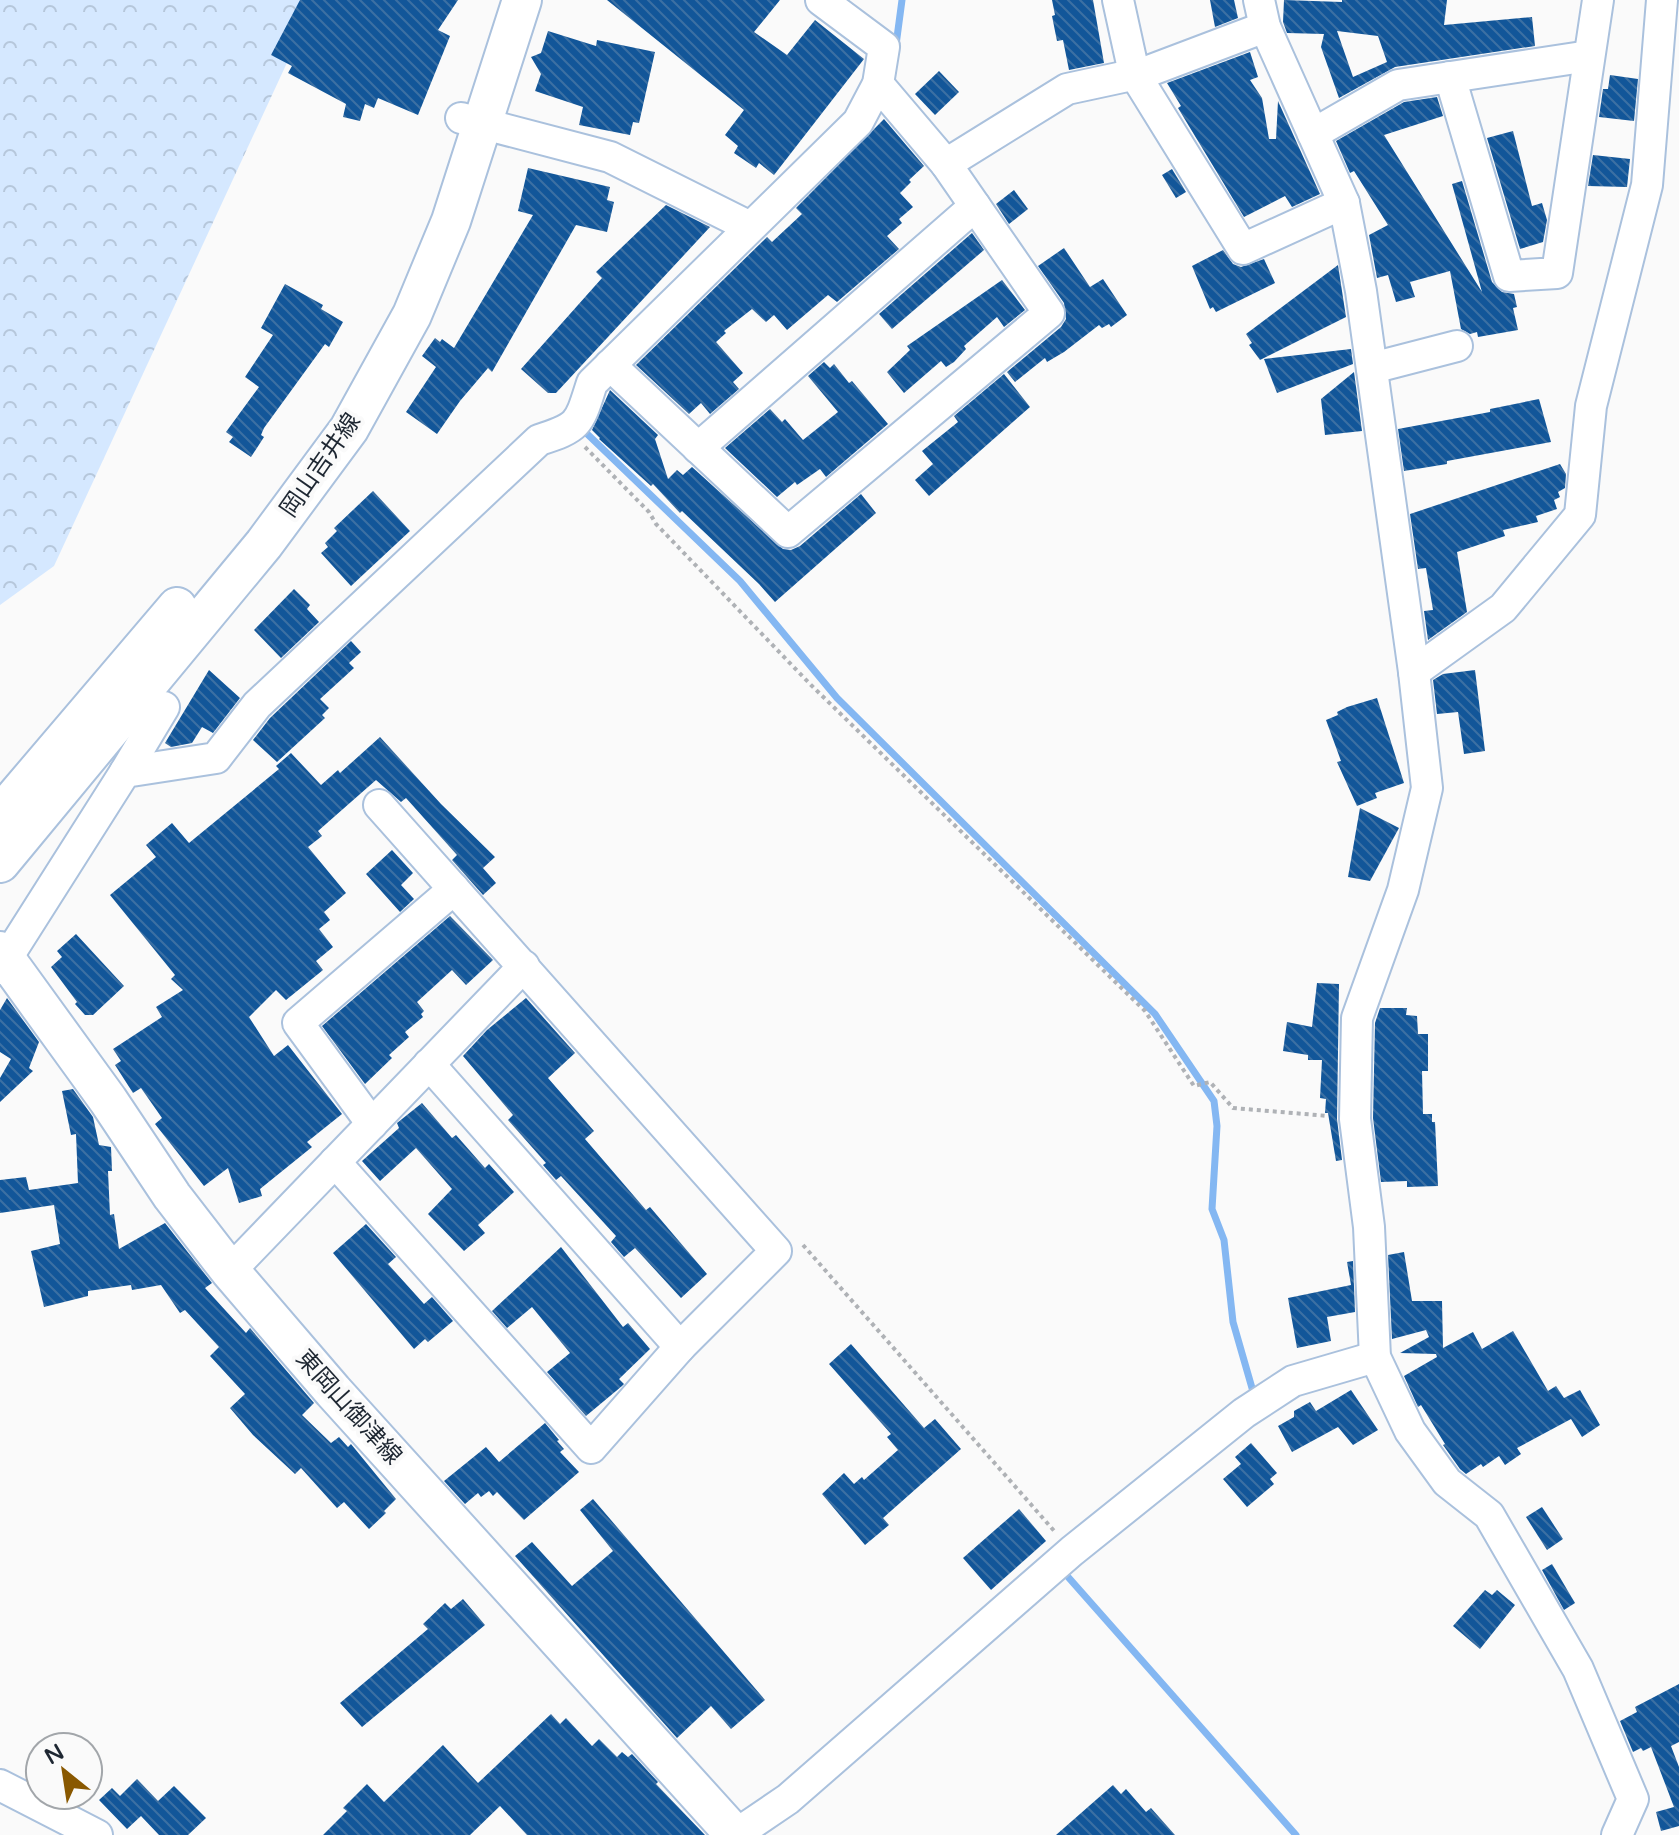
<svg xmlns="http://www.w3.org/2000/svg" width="1679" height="1835" font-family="'Varela Round','Noto Sans JP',sans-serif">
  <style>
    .forest { fill: url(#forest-crowns) }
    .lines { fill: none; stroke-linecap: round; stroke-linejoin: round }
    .stream { stroke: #84b7f2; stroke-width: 7 }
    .building { fill: url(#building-back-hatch); fill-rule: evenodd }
    .minor-casing { stroke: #aac1dd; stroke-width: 34 }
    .major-casing { stroke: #aac1dd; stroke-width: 42 }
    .path { stroke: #afb2b6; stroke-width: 4; stroke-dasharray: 4 4; stroke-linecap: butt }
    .minor { stroke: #fff; stroke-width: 30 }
    .major { stroke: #fff; stroke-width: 38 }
    .labels { text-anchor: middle; stroke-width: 8; stroke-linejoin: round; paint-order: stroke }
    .street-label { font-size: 24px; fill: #1e2732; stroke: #fafafa }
  </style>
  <defs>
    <pattern id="forest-crowns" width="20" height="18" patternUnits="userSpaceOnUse" patternTransform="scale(2)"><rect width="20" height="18" fill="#d5e8ff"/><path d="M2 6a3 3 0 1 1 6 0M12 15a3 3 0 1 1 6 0" fill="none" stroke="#b6c7db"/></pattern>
    <pattern id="building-back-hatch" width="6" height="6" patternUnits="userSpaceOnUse" patternTransform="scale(2)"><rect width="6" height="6" fill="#125699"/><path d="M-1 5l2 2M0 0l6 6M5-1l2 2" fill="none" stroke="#3c70a3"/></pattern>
  </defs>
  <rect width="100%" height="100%" fill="#fafafa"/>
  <!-- forest -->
  <polygon class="forest" points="0,0 316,0 54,566 0,605"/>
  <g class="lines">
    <!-- stream -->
    <g class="stream">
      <polyline points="896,45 902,0"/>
      <polyline points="581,428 740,581 837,698 1155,1014 1214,1101 1217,1126 1212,1209 1224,1240 1233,1322 1254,1395"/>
      <polyline points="1061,1569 1296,1835"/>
    </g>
  </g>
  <!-- building -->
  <g class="building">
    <polygon points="300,0 458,0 438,30 450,36 418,115 378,98 374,108 365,104 360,121 343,117 346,104 288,73 292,66 271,55"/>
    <polygon points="607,0 780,0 754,32 787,55 815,20 864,59 774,175 759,163 756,168 734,153 738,146 725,135 744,110"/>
    <polygon points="1052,0 1093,0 1104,63 1069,70 1063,40 1057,41 1052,16 1055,15"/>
    <polygon points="1210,0 1234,0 1238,18 1215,27"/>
    <path d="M1284 0 1342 2V0H1447L1444 25 1532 17 1535 46 1395 67 1339 98 1321 47 1324 34 1287 33 1283 22ZM1337 31 1378 36 1387 62 1353 77Z"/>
    <polygon points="548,31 596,46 597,40 655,52 639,123 633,122 630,135 579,125 583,107 535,91 541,74 531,57 541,53"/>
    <polygon points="1250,52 1258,77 1250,80 1262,98 1269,139 1276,139 1278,101 1320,194 1292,207 1285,196 1244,217 1178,108 1181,106 1167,83"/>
    <polygon points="939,71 959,92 935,115 915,94"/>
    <polygon points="1610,75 1638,79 1634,121 1599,117 1603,89 1608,89"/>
    <polygon points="1437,97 1443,116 1384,135 1482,292 1452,184 1462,181 1492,282 1502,292 1514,294 1517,307 1513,308 1518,330 1478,337 1477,332 1470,334 1461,329 1450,271 1410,282 1415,297 1396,302 1388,275 1377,278 1369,235 1388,225 1354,171 1350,173 1336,141 1404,102"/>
    <polygon points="884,119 924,166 909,180 911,182 900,193 913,207 899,219 902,223 887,236 899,249 837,302 828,295 787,330 774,315 766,322 752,309 724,331 726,333 716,342 743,373 733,382 739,389 710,414 701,403 689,414 636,365 767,237 772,242 802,214 796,208"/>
    <polygon points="1513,131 1532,206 1542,203 1547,220 1543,242 1520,249 1487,138"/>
    <polygon points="1593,155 1630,159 1627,187 1588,186"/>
    <polygon points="528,168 610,187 607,200 614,202 607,232 576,225 492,372 488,368 460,401 437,434 406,412 436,367 422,356 435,338 440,342 442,339 454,348 533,215 518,211"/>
    <polygon points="1172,169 1186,192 1176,198 1162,175"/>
    <polygon points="1014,190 1028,209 1009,224 996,204"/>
    <polygon points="666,205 710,227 556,393 548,393 521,369 602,278 596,272"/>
    <polygon points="972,233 984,250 892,329 879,314"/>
    <polygon points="1064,248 1090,287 1103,279 1127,315 1111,327 1109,324 1102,328 1099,325 1064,352 1047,362 1045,358 1015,382 1007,372 1061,327 1066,319 1064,303 1038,266"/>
    <polygon points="1223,250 1233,264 1241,267 1264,259 1275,283 1216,312 1213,307 1210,309 1192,266"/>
    <polygon points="1338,265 1346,317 1260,360 1249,345 1252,343 1246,334"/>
    <polygon points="1002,280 1025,310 1004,327 997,317 964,346 966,349 954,362 946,367 941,361 904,393 887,372 910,350 907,346"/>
    <polygon points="285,284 323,305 321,309 343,322 329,347 325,344 264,428 261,435 264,437 251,457 229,442 233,437 226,432 259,387 245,377 273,335 261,328"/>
    <polygon points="1351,349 1353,364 1277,393 1264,359"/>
    <polygon points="824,362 830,368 834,364 849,383 852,381 888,424 826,477 820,469 797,485 795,482 777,497 725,448 770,409 782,422 785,419 803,440 838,412 808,376"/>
    <polygon points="1354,372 1362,431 1325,435 1321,399"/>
    <polygon points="1004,374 1030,407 929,496 915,480 933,464 922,451 958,422 954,416"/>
    <polygon points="610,390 658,435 655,439 668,479 677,470 683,475 692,467 783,549 791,550 800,546 861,494 876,513 775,602 759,584 682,511 680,513 653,484 651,486 599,439 600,438 592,430"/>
    <polygon points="1539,399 1551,442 1447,461 1447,464 1404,471 1398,429 1490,412 1490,409"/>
    <polygon points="1560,464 1566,474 1565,488 1558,492 1560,497 1554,500 1557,509 1536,516 1538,522 1503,530 1505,536 1457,552 1467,612 1428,640 1424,611 1433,610 1426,568 1418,569 1410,514"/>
    <polygon points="373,491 410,531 351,586 321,553 328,547 325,543 337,531 334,528"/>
    <polygon points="294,589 310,605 307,609 319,622 281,658 254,630"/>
    <polygon points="351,641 361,652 349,663 354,668 320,699 329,708 322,715 325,718 277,762 253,740 270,718"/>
    <polygon points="209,670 240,698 213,733 202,727 192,743 171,747 165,743"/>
    <polygon points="1475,670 1485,751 1464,754 1458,712 1437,714 1433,680 1443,674"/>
    <polygon points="1377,698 1404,783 1375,793 1377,798 1357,806 1337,762 1341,761 1326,720 1338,715 1337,712 1347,707"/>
    <polygon points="380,737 441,804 495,857 483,868 496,883 483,895 452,860 457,855 406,798 401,802 376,780 318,831 322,836 308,847 346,893 324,912 330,920 319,929 333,947 316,961 323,970 286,1000 276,990 249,1017 274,1056 288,1045 342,1114 307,1142 312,1147 260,1189 262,1196 239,1203 228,1168 204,1186 155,1124 162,1118 141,1088 133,1093 115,1065 121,1061 113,1049 162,1017 156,1007 183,990 171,979 175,975 110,895 156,857 146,845 172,823 189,843 279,769 276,766 291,753 321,785 338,770 340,773"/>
    <polygon points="1360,808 1399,828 1370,881 1348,877"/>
    <polygon points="392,850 413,873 401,885 414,899 400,912 366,874"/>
    <polygon points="450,916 493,960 466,985 452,970 417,1002 424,1011 421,1014 423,1017 405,1032 409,1037 389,1055 392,1058 365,1084 322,1026"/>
    <polygon points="76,934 124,986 93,1015 85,1015 75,1004 77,1002 51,967 62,957 57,951"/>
    <polygon points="1317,983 1339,984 1337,1119 1342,1160 1336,1161 1328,1113 1325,1113 1326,1099 1320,1098 1322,1060 1308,1060 1308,1055 1283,1051 1287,1022 1312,1027"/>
    <polygon points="7,998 39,1042 29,1068 33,1071 0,1102 0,1078 11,1059 0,1052 0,1010"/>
    <polygon points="526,998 575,1053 548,1078 594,1131 585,1139 646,1210 650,1207 707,1274 681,1298 635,1248 624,1257 611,1242 616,1236 561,1176 556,1180 543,1165 546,1163 508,1120 513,1115 463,1056 487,1030"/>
    <polygon points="1380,1008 1407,1008 1406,1015 1417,1016 1418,1034 1428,1034 1428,1071 1422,1071 1423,1114 1432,1114 1432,1122 1435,1122 1438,1186 1407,1187 1407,1181 1381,1182 1373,1118 1375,1023"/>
    <polygon points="73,1089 93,1117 99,1145 111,1147 112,1171 108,1171 110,1215 114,1214 119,1249 165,1223 212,1283 205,1288 246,1333 250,1328 314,1403 302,1415 331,1443 339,1437 348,1447 351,1444 396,1499 384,1511 386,1513 369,1529 344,1502 337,1508 301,1468 295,1474 253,1435 230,1408 245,1394 210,1356 219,1347 185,1310 180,1313 161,1285 132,1290 131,1285 88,1291 88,1296 44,1307 31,1251 60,1244 54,1205 0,1213 0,1180 26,1177 29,1190 78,1183 76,1134 71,1135 62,1091"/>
    <polygon points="422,1103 452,1138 456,1135 485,1168 489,1164 514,1192 478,1225 485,1233 464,1251 428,1214 452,1189 416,1148 380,1181 362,1161 399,1128 397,1123"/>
    <polygon points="366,1224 396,1257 388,1264 424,1304 432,1297 453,1321 428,1342 425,1339 414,1349 333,1253"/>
    <polygon points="561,1247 623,1327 628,1323 650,1349 619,1379 624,1384 622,1386 586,1416 547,1372 570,1353 532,1307 507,1328 492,1311"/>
    <polygon points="1404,1252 1412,1301 1442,1301 1443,1348 1473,1332 1482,1349 1513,1331 1548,1391 1556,1386 1564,1398 1580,1390 1600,1425 1582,1437 1571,1419 1517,1448 1521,1454 1505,1465 1499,1456 1483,1467 1481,1464 1466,1474 1460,1469 1443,1445 1445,1444 1421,1405 1418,1407 1404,1376 1437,1357 1436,1354 1400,1353 1429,1337 1426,1330 1392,1339 1388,1255"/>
    <polygon points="1353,1261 1355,1312 1327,1317 1331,1341 1297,1348 1288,1298 1351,1285 1347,1262"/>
    <polygon points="851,1344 924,1428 935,1419 961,1449 883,1518 889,1525 865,1545 822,1494 844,1473 854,1484 862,1477 864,1480 898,1450 887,1437 891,1434 829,1364"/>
    <polygon points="1351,1390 1378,1430 1353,1445 1338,1427 1292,1452 1278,1426 1294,1417 1294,1411 1310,1402 1316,1411"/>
    <polygon points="545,1423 559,1440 557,1441 564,1449 560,1452 579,1472 524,1520 497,1492 493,1496 489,1491 481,1497 478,1493 465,1504 444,1481 486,1447 499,1462"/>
    <polygon points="1251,1443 1277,1473 1270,1479 1274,1484 1247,1507 1223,1479 1241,1464 1235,1457"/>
    <polygon points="593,1499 765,1700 731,1729 711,1706 677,1738 515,1556 532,1542 572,1586 613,1551 580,1510"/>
    <polygon points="1542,1507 1563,1539 1547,1550 1526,1517"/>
    <polygon points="1019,1509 1046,1541 991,1590 963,1558"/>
    <polygon points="1552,1564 1575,1603 1564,1610 1542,1570"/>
    <polygon points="1485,1590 1492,1595 1497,1590 1515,1605 1480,1649 1453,1626"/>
    <polygon points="463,1599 485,1625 362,1727 340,1703 428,1629 423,1624 445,1603 451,1609"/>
    <polygon points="1679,1684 1679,1742 1671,1746 1679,1767 1679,1826 1661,1831 1656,1812 1674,1807 1651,1747 1643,1751 1641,1748 1633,1752 1620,1721 1637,1712 1635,1707"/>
    <polygon points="551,1714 560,1724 566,1718 592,1746 599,1739 617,1757 622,1752 628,1757 632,1754 658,1782 656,1784 705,1835 527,1835 500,1806 470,1835 323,1835 347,1811 343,1808 367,1784 384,1802 443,1745 478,1783"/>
    <polygon points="137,1779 158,1801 174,1786 206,1818 188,1835 159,1835 141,1816 127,1829 99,1800 112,1788 120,1796"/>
    <polygon points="1113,1785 1121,1794 1126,1789 1146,1812 1151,1808 1175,1835 1056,1835"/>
  </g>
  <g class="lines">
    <!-- minor casing -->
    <g class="minor-casing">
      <g id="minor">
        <polyline points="1118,0 1134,73 1243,249 1344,203"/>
        <polyline points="1259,0 1265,27 1344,203 1361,291 1414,672 1427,788 1403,890 1357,1018 1355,1119 1369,1227 1375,1357 1410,1431 1447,1482 1489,1515 1578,1669 1633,1799 1617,1835"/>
        <polyline points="1450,77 1509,276 1557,273 1598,0"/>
        <polyline points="461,118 610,157 750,227"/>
        <polyline points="1313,134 1398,85 1589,56"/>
        <polyline points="946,164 1067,89 1146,72 1265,27"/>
        <polyline points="610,365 788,532 1049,313 946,164 878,84"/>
        <polyline points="1372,368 1457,346"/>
        <polyline points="698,448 975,206"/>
        <polyline points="1414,672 1503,608 1580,515 1591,406 1647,185 1662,0"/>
        <polyline points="125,772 164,707"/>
        <path d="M0 969 125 772 216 758 257 705 539 440C580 427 579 424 592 383L858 122 878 84 884 47 821 0"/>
        <polyline points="429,1064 680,1347"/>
        <polyline points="372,1124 298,1023 454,889"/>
        <polyline points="335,1162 591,1448 680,1347 776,1251 379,805"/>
        <polyline points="230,1271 524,966"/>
        <polyline points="0,1785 97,1835"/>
        <polyline points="735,1835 788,1799 1072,1551 1244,1413 1293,1381 1375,1357"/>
      </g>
    </g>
    <!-- major casing -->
    <g class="major-casing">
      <g id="major">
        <polyline points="0,815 177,607"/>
        <polyline points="0,863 264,544 349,429 412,315 451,221 522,0"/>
        <polyline points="0,951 108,1100 172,1196 230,1271 333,1391 735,1835"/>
      </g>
    </g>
    <!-- path -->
    <g class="path">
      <polyline points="585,447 649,512 656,524 811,685 1145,1011 1194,1086 1210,1082 1233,1108 1328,1116"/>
      <polyline points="803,1245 1056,1533"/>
    </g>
    <!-- minor -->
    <use href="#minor" class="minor"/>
    <!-- major -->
    <use href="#major" class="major"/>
  </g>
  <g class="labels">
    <!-- street labels -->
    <g class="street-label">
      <text transform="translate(320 465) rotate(-55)" y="8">岡山吉井線</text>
      <text transform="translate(349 1407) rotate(48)" y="8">東岡山御津線</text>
    </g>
  </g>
  <!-- north arrow -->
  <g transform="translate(64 1771) rotate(330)"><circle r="38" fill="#fafafa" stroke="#a2a6aa" stroke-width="2"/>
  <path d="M0-6L14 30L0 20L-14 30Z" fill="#895800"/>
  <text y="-12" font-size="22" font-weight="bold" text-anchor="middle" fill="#1e2732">N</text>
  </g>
</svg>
